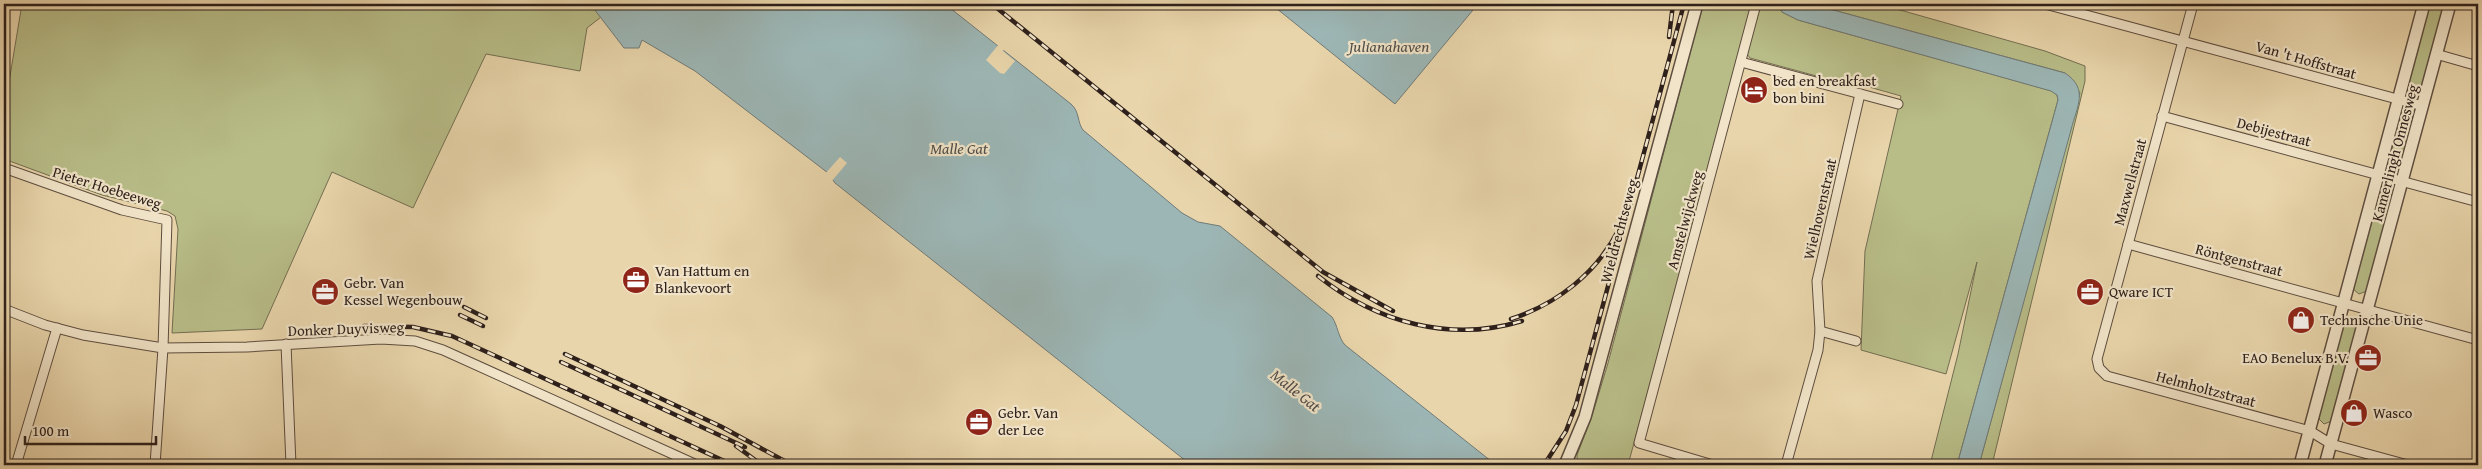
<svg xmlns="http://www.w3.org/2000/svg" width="2482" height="469" font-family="'Gentium Book Plus',serif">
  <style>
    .green { fill: #b8bd88; stroke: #736e52 }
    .water { fill: #9cb6b5; stroke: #707a77 }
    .pier { fill: #e9d5ab }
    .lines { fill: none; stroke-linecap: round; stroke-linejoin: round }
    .minor-casing { stroke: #5d4d3f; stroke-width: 11 }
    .tertiary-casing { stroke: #5d4d3f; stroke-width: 14 }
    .minor { stroke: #f1e4c8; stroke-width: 9 }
    .tertiary { stroke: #f1e4c8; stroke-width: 11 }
    .rail-casing { stroke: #2e201b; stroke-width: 4.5 }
    .rail { stroke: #f1e4c8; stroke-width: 2.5; stroke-dasharray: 8; stroke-linecap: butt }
    .labels { text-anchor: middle; stroke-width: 4.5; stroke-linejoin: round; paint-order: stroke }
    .street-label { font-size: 15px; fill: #2e201b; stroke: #f1e4c8 }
    .poi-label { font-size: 15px; fill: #2e201b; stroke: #f1e4c8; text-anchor: start }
    .water-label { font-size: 16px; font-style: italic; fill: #4f4d49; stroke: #f1e4c8 }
  </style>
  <rect width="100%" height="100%" fill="#e9d5ab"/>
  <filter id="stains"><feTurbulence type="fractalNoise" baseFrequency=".004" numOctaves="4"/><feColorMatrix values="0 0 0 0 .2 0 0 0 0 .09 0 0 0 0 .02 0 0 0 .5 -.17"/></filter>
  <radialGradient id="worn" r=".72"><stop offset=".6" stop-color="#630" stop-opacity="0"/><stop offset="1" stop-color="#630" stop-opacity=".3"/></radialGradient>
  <!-- green -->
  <g class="green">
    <polygon points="22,4 584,4 591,5 601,17 587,28 580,71 486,54 413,208 332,172 262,329 172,333 178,229 175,216 167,211 102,195 4,159 4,112"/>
    <polygon points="1703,4 1753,4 1628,465 1577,465 1577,455 1592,416 1608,363"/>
    <polygon points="1761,4 1777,4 1782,12 1798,20 2052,91 2057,95 2058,100 1957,465 1930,465 1958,354 1977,262 1946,374 1861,350 1865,251 1901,96 1841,79 1835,81 1750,58 1747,54"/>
    <polygon points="1811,4 1894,4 1893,8 2045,51 2085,66 2085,81 1992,465 1979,465 2080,93 2065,73"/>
    <polygon points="2428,4 2445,4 2422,91 2413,94 2406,88"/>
    <polygon points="2404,113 2412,115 2414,119 2402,164 2395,167 2391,165 2389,158 2400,117"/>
    <polygon points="2389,184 2395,190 2367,291 2359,294 2353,289 2381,188"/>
    <polygon points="2349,319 2355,320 2357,324 2332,421 2324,424 2319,419 2319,414 2344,324"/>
  </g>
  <!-- water -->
  <g class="water">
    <path d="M585 4H945L1071 104C1080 112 1077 122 1083 130L1182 213 1198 222 1220 226 1332 317C1338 326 1338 337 1345 345L1496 465H1191L835 183 828 173 695 71 642 40 639 48H624L591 5Z"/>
    <polygon points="1271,4 1478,4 1395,104"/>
    <path d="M1777 4H1811L2065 73C2089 89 2077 106 2071 130L1979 465H1957L2058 100 2057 95 2051 91 1798 20 1782 12Z"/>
  </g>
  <!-- pier -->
  <g class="pier">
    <polygon points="999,44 1005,48 1003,51 1015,61 1004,74 1000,73 986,60"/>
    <polygon points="840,157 847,163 831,182 825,174"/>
  </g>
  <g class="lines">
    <!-- minor casing -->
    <g class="minor-casing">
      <g id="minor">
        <polyline points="2045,4 2423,106"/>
        <polyline points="2193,4 2097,359 2099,368 2107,376 2310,431 2331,444 2408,465"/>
        <polyline points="2436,54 2478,66"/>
        <polyline points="1741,62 1898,104"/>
        <polyline points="2162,116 2478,202"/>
        <polyline points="4,168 122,210 167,220 163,348 155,465"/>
        <polyline points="2128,244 2478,340"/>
        <polyline points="4,309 45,325 83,335 163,348 247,347 381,339 415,341 443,350 697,465"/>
        <polyline points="1820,331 1856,341"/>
        <polyline points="286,344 291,465"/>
        <polyline points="16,465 57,328"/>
        <polyline points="1713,465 1639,443 1756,4"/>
        <polyline points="1786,465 1818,350 1820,331 1817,281 1860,94"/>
      </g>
    </g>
    <!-- tertiary casing -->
    <g class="tertiary-casing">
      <g id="tertiary">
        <polyline points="1565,465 1585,417 1697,4"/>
        <polyline points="2300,465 2424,4"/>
        <polyline points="2325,465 2450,4"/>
      </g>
    </g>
    <!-- minor -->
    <use href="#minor" class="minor"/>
    <!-- tertiary -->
    <use href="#tertiary" class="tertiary"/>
    <!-- rail casing -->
    <g class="rail-casing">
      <g id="rail">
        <polyline points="992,4 1323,272 1393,311"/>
        <polyline points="1669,37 1673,4"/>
        <path d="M1318 276C1376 322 1450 343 1522 321"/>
        <polyline points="464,307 486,318"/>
        <polyline points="460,315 483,326"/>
        <path d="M1511 319C1557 304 1597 273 1619 229"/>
        <polyline points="364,326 413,327 452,336 733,465"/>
        <polyline points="565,354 720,426 792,465"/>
        <polyline points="561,362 745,447"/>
        <polyline points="736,446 762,465"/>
        <polyline points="1544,465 1566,431 1576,405 1684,4"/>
      </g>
    </g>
    <!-- rail -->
    <use href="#rail" class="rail"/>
  </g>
  <!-- icons -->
  <defs>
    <g id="hotel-disc" transform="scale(1.4375)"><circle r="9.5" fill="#8f2418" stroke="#f1e4c8"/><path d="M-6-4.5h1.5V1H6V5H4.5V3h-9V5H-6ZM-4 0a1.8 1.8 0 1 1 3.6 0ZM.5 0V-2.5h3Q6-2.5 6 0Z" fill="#fff"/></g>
    <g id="office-disc" transform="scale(1.4375)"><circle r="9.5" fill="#8f2418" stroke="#f1e4c8"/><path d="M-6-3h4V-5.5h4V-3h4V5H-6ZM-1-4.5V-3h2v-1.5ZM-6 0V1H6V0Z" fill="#fff"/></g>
    <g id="shop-disc" transform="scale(1.4375)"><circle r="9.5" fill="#8f2418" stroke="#f1e4c8"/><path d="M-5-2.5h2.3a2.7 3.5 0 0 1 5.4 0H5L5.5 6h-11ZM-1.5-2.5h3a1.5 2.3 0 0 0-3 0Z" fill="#fff"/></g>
  </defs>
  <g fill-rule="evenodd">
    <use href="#hotel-disc" x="1754" y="90"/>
    <use href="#office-disc" x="636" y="280"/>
    <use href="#office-disc" x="325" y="292"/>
    <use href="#office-disc" x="2090" y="292"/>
    <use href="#shop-disc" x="2301" y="320"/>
    <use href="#office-disc" x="2368" y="358"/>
    <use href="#shop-disc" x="2354" y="413"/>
    <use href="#office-disc" x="979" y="422"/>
  </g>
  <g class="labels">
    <!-- street labels -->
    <g class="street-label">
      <text transform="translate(2306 60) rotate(16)" y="5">Van 't Hoffstraat</text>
      <text transform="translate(2274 132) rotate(15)" y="5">Debijestraat</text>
      <text transform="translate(2395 153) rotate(-75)" y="5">Kamerlingh Onnesweg</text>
      <text transform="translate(2130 182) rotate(-75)" y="5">Maxwellstraat</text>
      <text transform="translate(107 188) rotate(17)" y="5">Pieter Hoebeeweg</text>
      <text transform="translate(1820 209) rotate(-77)" y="5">Wielhovenstraat</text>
      <text transform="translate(1685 220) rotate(-75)" y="5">Amstelwijckweg</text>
      <text transform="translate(1619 231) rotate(-75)" y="5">Wieldrechtseweg</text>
      <text transform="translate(2239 260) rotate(15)" y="5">Röntgenstraat</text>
      <text transform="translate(346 329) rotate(-2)" y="5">Donker Duyvisweg</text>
      <text transform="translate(2206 389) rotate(15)" y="5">Helmholtzstraat</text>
    </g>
    <!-- poi labels -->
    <g class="poi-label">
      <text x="1773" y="86">bed en breakfast<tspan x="1773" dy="17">bon bini</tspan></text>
      <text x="655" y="276">Van Hattum en<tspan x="655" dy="17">Blankevoort</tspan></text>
      <text x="344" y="288">Gebr. Van<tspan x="344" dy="17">Kessel Wegenbouw</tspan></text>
      <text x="2109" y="297">Qware ICT</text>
      <text x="2320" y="325">Technische Unie</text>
      <text x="2349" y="363" text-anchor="end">EAO Benelux B.V.</text>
      <text x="998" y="418">Gebr. Van<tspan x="998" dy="17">der Lee</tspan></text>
      <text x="2373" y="418">Wasco</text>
    </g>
    <!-- water labels -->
    <g class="water-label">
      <text x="1389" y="52">Julianahaven</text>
      <text x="959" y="154">Malle Gat</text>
      <text transform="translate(1296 390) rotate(38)" y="6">Malle Gat</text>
    </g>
  </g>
  <!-- margin -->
  <rect width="2482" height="469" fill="none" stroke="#e9d5ab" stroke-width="20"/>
  <rect x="5" y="5" width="2472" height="459" fill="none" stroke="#2e201b" stroke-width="2.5"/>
  <rect x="10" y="10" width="2462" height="449" fill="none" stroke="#2e201b"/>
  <!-- scale -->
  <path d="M25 436v8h131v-8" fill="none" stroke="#2e201b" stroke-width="2.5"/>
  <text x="32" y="436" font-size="15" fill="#2e201b" stroke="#f1e4c8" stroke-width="4" paint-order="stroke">100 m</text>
  <rect width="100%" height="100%" filter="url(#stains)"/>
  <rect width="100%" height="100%" fill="url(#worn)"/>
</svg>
